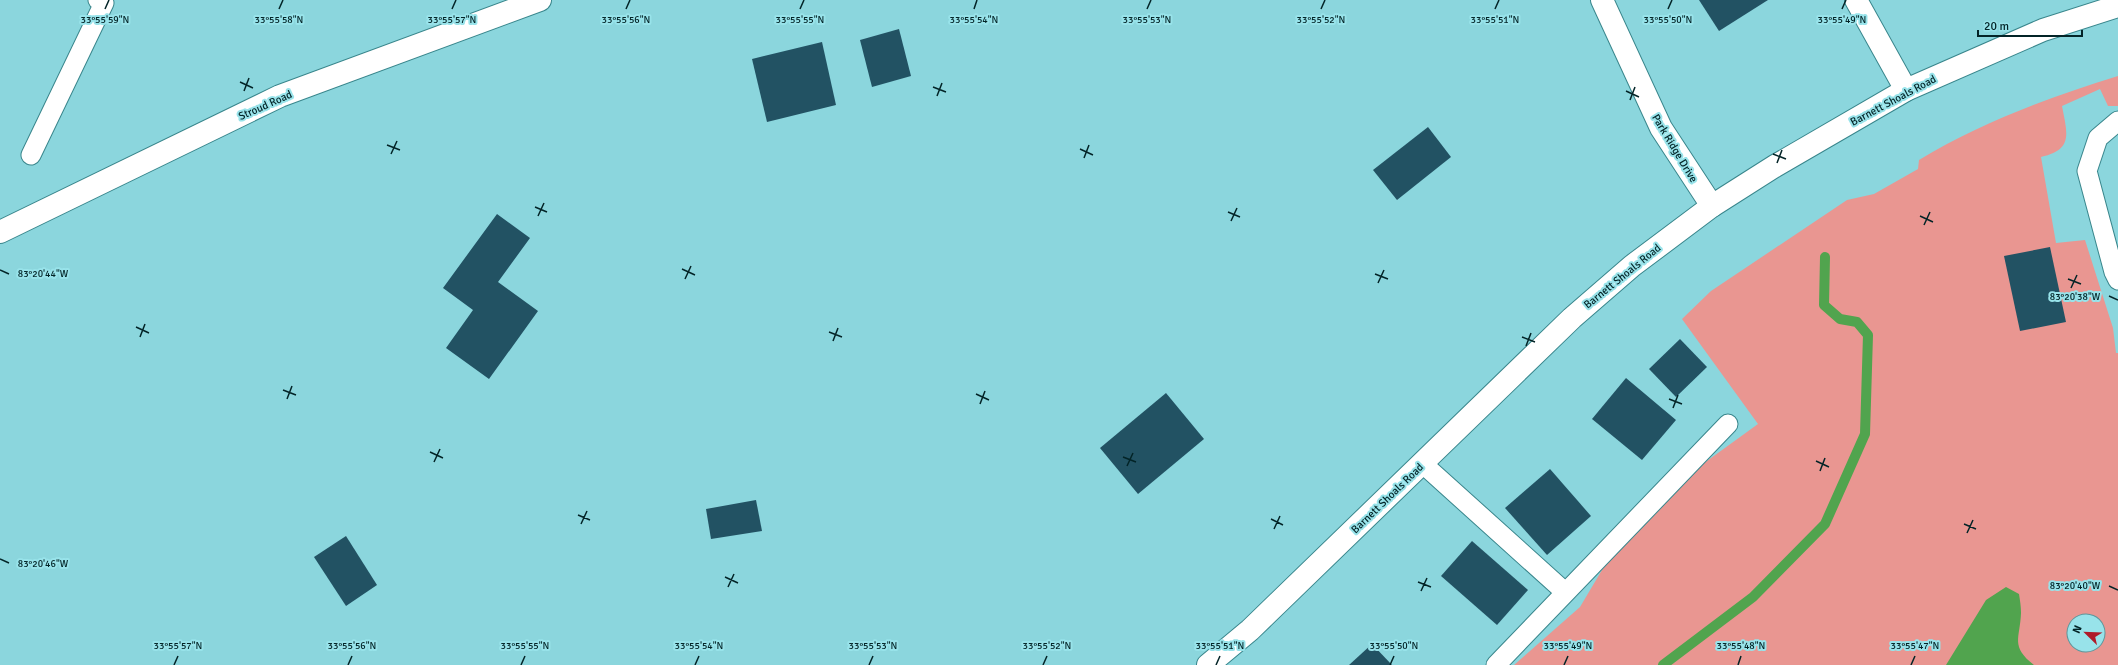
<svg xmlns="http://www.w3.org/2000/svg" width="2118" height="665" font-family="Signika,sans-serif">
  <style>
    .green { fill: #e99691; fill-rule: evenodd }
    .water { fill: #51a44e }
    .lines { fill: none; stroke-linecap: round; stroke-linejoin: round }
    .stream { stroke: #51a44e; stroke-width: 10 }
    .building { fill: #225263 }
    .service-casing { stroke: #39868c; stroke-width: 21 }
    .minor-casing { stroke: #39868c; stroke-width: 24 }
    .secondary-casing { stroke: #39868c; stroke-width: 24 }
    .service { stroke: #fff; stroke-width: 19 }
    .minor { stroke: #fff; stroke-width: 22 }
    .secondary { stroke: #fff; stroke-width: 22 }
    .ticks { fill: none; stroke: #032427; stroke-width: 1.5 }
    .labels { text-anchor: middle; stroke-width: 4; stroke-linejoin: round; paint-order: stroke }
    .street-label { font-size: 11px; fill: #032427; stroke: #98e3ea }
    .ticks-label { font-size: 10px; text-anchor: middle; fill: #032427; stroke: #98e3ea; stroke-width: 4; stroke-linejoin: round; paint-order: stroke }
  </style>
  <rect width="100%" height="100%" fill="#8bd6dd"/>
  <!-- green -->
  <path class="green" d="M2118 76V106H2108L2100 89 2062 106C2067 133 2074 150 2041 157L2056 243 2085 240 2113 328 2116 353H2118V665H1514L1580 607 1602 570 1622 540 1700 466 1758 424 1682 319 1711 291 1847 200 1874 194 1918 169 1919 160C1980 123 2050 97 2118 76ZM2074 621H2098V645H2074Z"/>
  <!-- water -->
  <path class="water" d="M2006 587 2019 594C2020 600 2021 607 2021 613 2020 639 2010 646 2034 665H1946L1986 600Z"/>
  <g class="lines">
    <!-- stream -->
    <polyline class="stream" points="1663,665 1753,597 1825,524 1865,434 1868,335 1857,322 1840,319 1824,305 1825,257"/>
  </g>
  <!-- building -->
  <g class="building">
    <polygon points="1699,0 1768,0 1719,31"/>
    <polygon points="899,29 911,76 872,87 860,40"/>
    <polygon points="822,42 836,105 767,122 752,59"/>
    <polygon points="1428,127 1451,157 1397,200 1373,170"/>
    <polygon points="497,214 530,238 498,282 538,311 489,379 446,348 473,310 443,288"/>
    <polygon points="2050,247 2066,322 2020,331 2004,256"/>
    <polygon points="1680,339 1707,367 1676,397 1649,369"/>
    <polygon points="1626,378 1676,420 1642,460 1592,419"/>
    <polygon points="1166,393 1204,439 1138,494 1100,448"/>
    <polygon points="1550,469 1591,516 1547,555 1505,508"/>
    <polygon points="756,500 762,531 711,539 706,509"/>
    <polygon points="346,536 377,585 346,606 314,557"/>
    <polygon points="1472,541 1528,590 1497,625 1441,576"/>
    <polygon points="1372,644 1392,665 1349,665"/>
  </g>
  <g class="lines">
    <!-- service casing -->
    <g class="service-casing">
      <g id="service">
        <polyline points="2118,121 2098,138 2087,171 2114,272 2118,280"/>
        <polyline points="31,155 104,3 98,0"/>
        <polyline points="1423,464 1565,592"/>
        <polyline points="1496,665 1728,424"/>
      </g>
    </g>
    <!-- minor casing -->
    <g class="minor-casing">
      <g id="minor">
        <polyline points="1602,0 1661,128 1712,206"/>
        <polyline points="1856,0 1906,90"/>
        <polyline points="0,232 280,96 540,0"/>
      </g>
    </g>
    <!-- secondary casing -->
    <g class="secondary-casing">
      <polyline id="secondary" points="1208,665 1250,630 1572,318 1632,266 1712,206 1775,166 1906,90 2043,30 2118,6"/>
    </g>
    <!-- service -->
    <use href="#service" class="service"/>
    <!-- minor -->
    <use href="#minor" class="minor"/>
    <!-- secondary -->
    <use href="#secondary" class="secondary"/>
  </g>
  <!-- ticks -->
  <path class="ticks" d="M105 9 109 0M279 9 283 0M452 9 456 0M626 9 630 0M800 9 804 0M974 9 977 0M1147 9 1151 0M1321 9 1325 0M1495 9 1499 0M1668 9 1672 0M1842 9 1846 0M240 82 253 88M933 87 946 92M244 91 249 78M1626 91 1639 97M937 96 942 83M1630 100 1635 87M387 145 400 150M1080 149 1093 155M391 154 397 141M1773 154 1786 159M1084 158 1089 145M1777 163 1782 150M535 207 547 212M1228 212 1240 217M538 216 544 203M1920 216 1933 222M1231 221 1237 208M1924 225 1930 212M682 269 695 275M0 270 9 274M1375 274 1388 279M685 279 691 266M2068 279 2081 284M1378 283 1384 270M2071 288 2077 275M2109 296 2118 300M136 327 149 333M829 332 842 337M140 337 145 324M1522 337 1535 342M833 341 838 328M1526 346 1531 333M283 390 296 395M976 394 989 400M287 399 292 386M1669 399 1682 404M980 404 985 391M1673 408 1678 395M430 452 443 458M1123 457 1136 462M1816 461 1829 467M434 462 440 449M1127 466 1133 453M1820 471 1825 458M578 515 590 520M1271 519 1283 525M581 524 587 511M1964 524 1976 529M1274 529 1280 516M1967 533 1973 520M0 559 9 563M725 577 738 583M1418 582 1431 587M2109 586 2118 590M728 587 734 574M1421 591 1427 578M174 665 178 656M348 665 352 656M521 665 525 656M695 665 699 656M869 665 873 656M1043 665 1047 656M1216 665 1220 656M1390 665 1394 656M1564 665 1568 656M1738 665 1741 656M1911 665 1915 656"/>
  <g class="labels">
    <!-- street labels -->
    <g class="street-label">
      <text transform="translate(1893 100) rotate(-28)" y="4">Barnett Shoals Road</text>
      <text transform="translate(265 105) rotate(-24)" y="4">Stroud Road</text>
      <text transform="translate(1675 148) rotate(59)" y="4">Park Ridge Drive</text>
      <text transform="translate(1622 276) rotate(-39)" y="4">Barnett Shoals Road</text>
      <text transform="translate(1387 498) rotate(-44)" y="4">Barnett Shoals Road</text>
    </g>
  </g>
  <g class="ticks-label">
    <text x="105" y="23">33°55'59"N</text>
    <text x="279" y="23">33°55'58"N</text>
    <text x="452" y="23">33°55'57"N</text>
    <text x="626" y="23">33°55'56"N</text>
    <text x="800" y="23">33°55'55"N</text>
    <text x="974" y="23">33°55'54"N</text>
    <text x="1147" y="23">33°55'53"N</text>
    <text x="1495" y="23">33°55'51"N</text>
    <text x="1668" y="23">33°55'50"N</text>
    <text x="1321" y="23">33°55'52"N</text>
    <text x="1842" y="23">33°55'49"N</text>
    <text x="43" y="277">83°20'44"W</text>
    <text x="2075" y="300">83°20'38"W</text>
    <text x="43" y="567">83°20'46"W</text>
    <text x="2075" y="589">83°20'40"W</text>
    <text x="178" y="649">33°55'57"N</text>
    <text x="352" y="649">33°55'56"N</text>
    <text x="525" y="649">33°55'55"N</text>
    <text x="699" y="649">33°55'54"N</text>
    <text x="873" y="649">33°55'53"N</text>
    <text x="1047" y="649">33°55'52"N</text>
    <text x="1220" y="649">33°55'51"N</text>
    <text x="1394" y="649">33°55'50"N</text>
    <text x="1568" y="649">33°55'49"N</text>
    <text x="1741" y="649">33°55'48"N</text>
    <text x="1915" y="649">33°55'47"N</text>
  </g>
  <!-- north arrow -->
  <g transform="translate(2086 633) rotate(293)"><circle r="19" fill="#98e3ea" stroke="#5c979c"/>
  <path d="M0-3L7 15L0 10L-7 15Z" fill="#ae1b2a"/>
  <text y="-6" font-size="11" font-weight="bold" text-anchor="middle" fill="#032427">N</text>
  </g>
  <!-- scale -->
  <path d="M1978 30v6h104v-6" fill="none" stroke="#032427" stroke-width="2"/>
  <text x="1984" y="30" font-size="12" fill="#032427" stroke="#98e3ea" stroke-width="3" paint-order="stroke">20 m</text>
</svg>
